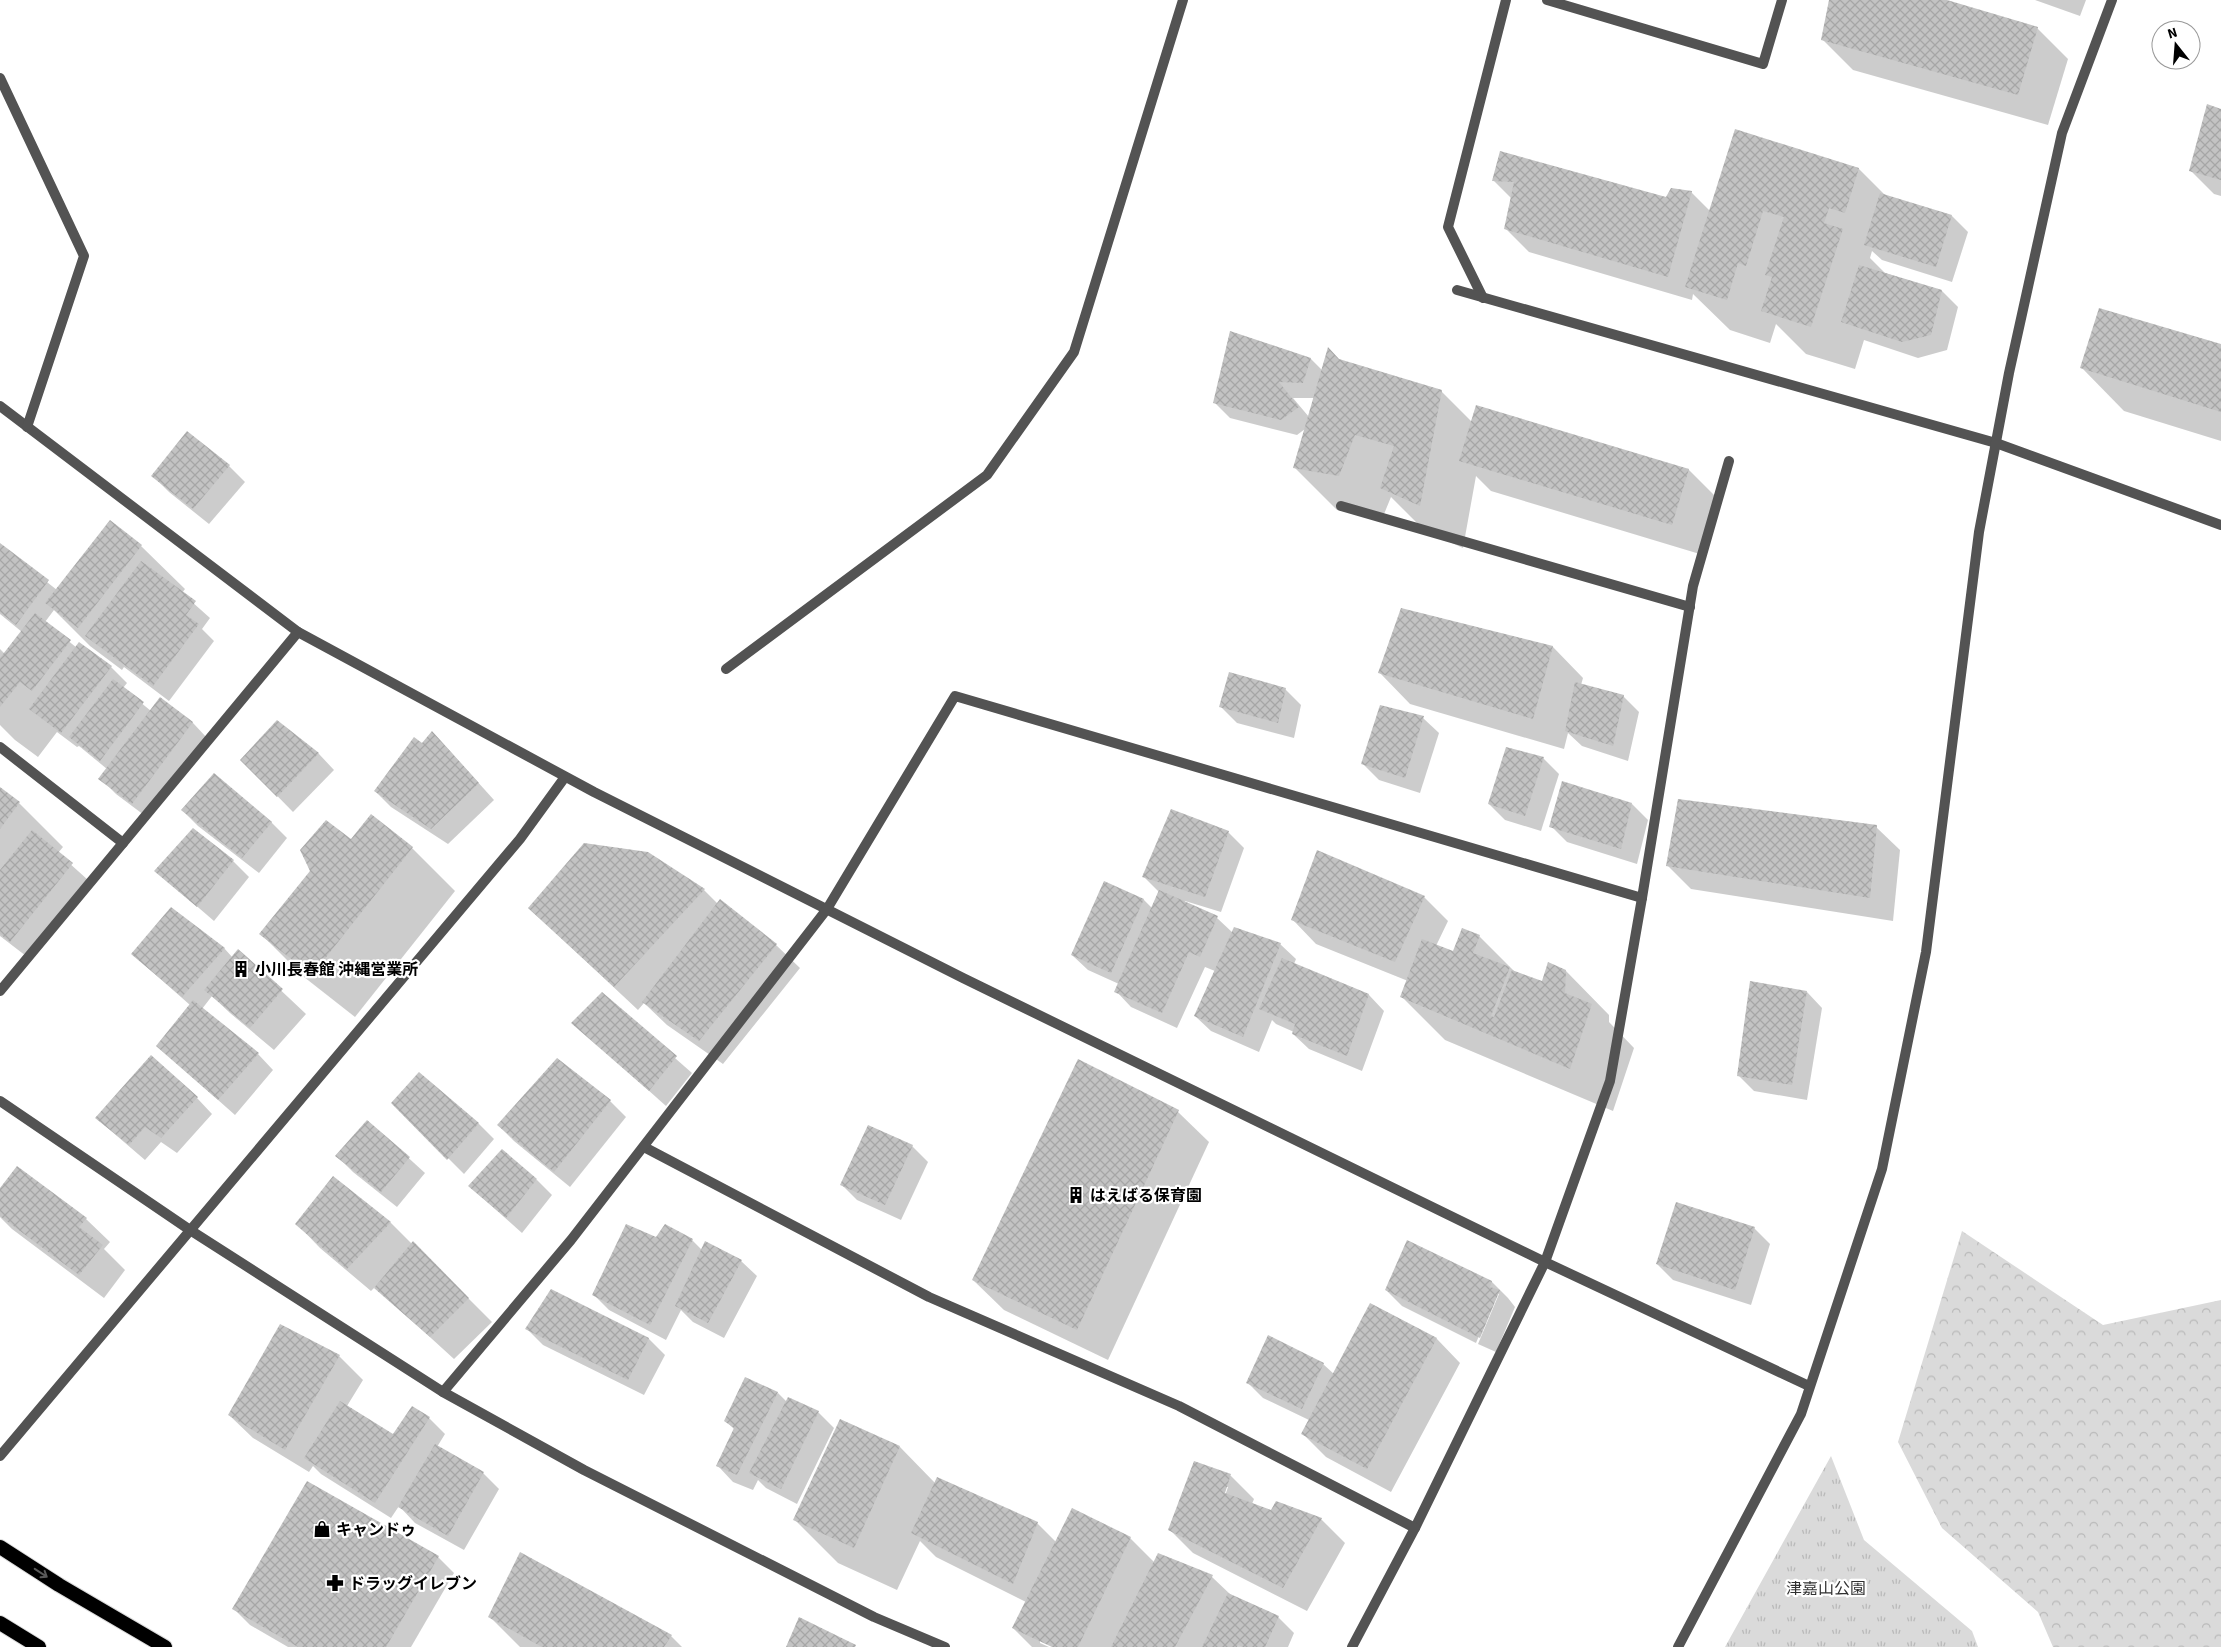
<svg xmlns="http://www.w3.org/2000/svg" width="2221" height="1647" font-family="'Source Sans 3','Noto Sans JP',sans-serif">
  <style>
    .grass { fill: url(#grass-tufts) }
    .forest { fill: url(#forest-crowns) }
    .shadow { fill: #0003; fill-rule: evenodd }
    .building { fill: url(#building-cross-hatch) }
    .lines { fill: none; stroke-linecap: round; stroke-linejoin: round }
    .trunk-casing { stroke: #dbdbdb; stroke-width: 16 }
    .minor { stroke: #535353; stroke-width: 10 }
    .tertiary { stroke: #535353; stroke-width: 10 }
    .trunk { stroke: #000; stroke-width: 14 }
    .oneway { stroke: #595959 }
    .labels { text-anchor: middle; stroke-width: 4.5; stroke-linejoin: round; paint-order: stroke }
    .poi-label { font-size: 16px; font-weight: bold; fill: #000; stroke: #fff; text-anchor: start }
    .park-label { font-size: 16px; fill: #313131; stroke: #fff }
  </style>
  <defs>
    <pattern id="grass-tufts" width="24" height="20" patternUnits="userSpaceOnUse" patternTransform="scale(1.25)"><rect width="24" height="20" fill="#dadada"/><path d="M3 7l-1-3M5 7V3M7 7l1-3M15 17l-1-3M17 17v-4M19 17l1-3" fill="none" stroke="#b9b9b9"/></pattern>
    <pattern id="forest-crowns" width="20" height="18" patternUnits="userSpaceOnUse" patternTransform="scale(1.25)"><rect width="20" height="18" fill="#dadada"/><path d="M2 6a3 3 0 1 1 6 0M12 15a3 3 0 1 1 6 0" fill="none" stroke="#b9b9b9"/></pattern>
    <pattern id="building-cross-hatch" width="8" height="8" patternUnits="userSpaceOnUse" patternTransform="scale(1.25)"><rect width="8" height="8" fill="#c3c3c3"/><path d="M0 0l8 8M0 8l8-8" fill="none" stroke="#a6a6a6"/></pattern>
  </defs>
  <rect width="100%" height="100%" fill="#fff"/>
  <!-- grass -->
  <polygon class="grass" points="1831,1456 1864,1540 1972,1631 1978,1647 1725,1647"/>
  <!-- forest -->
  <polygon class="forest" points="1962,1231 2103,1325 2221,1300 2221,1647 2053,1647 2038,1612 1942,1528 1898,1442"/>
  <!-- shadow -->
  <g class="shadow">
    <polygon points="1831,0 1942,0 2037,28 2068,59 2048,125 1853,70 1822,39"/>
    <polygon points="2035,0 2086,0 2080,16"/>
    <polygon points="2221,110 2221,196 2214,194 2190,170"/>
    <polygon points="1501,153 1666,199 1691,192 1711,212 1859,169 1886,196 1952,216 1968,232 1952,282 1882,260 1872,251 1870,258 1885,273 1942,291 1958,307 1947,350 1918,358 1864,340 1855,369 1806,354 1776,324 1770,343 1730,330 1693,294 1692,300 1529,252 1505,228 1512,199 1494,181"/>
    <path d="M1230 333 1311 359 1322 370 1339 360 1441 391 1472 422 1477 406 1689 470 1720 501 1703 555 1491 491 1476 476 1463 548 1425 531 1391 497 1382 519 1337 510 1294 467 1305 429 1297 435 1230 418 1214 402ZM1293 398H1314L1309 417Z"/>
    <polygon points="2221,345 2221,441 2124,411 2081,367"/>
    <polygon points="188,433 229,466 245,482 209,524 169,492 153,476"/>
    <polygon points="0,545 57,590 141,546 185,589 182,593 210,618 202,629 214,641 169,701 124,667 122,670 90,646 54,610 45,622 77,648 111,667 127,683 123,688 151,711 160,699 193,723 208,739 148,818 116,794 100,778 107,769 79,746 77,747 57,732 38,757 15,740 0,725 0,649 5,654 22,632 0,614"/>
    <polygon points="1553,647 1583,678 1581,685 1623,696 1639,712 1628,761 1582,746 1568,733 1564,749 1410,704 1380,673"/>
    <polygon points="1285,689 1301,705 1294,738 1237,723 1221,707"/>
    <polygon points="1423,718 1439,733 1420,793 1379,780 1363,764"/>
    <polygon points="278,722 319,754 334,770 293,812 242,760"/>
    <polygon points="448,749 494,800 448,844 391,807 375,791"/>
    <polygon points="1543,758 1559,774 1541,831 1505,820 1489,804"/>
    <polygon points="0,789 19,803 63,847 58,853 88,880 26,956 0,936"/>
    <polygon points="1632,804 1648,820 1637,864 1567,842 1551,826"/>
    <polygon points="182,810 271,822 287,838 259,873 198,826"/>
    <polygon points="1876,827 1900,850 1893,921 1691,889 1668,866"/>
    <polygon points="1228,832 1244,848 1221,912 1185,901 1184,903 1217,918 1233,933 1280,944 1296,959 1294,964 1369,995 1384,1011 1362,1071 1309,1049 1293,1034 1294,1032 1276,1024 1272,1020 1259,1052 1211,1031 1195,1016 1215,971 1205,967 1177,1028 1131,1007 1116,991 1119,984 1088,970 1072,955 1104,883 1144,900 1153,909 1160,893 1144,877"/>
    <polygon points="351,841 412,848 455,891 355,1017 304,977 261,934"/>
    <polygon points="233,861 249,877 214,921 156,871"/>
    <polygon points="704,890 718,904 721,901 776,945 800,968 723,1064 667,1025 644,1003 638,1010 529,908"/>
    <polygon points="1424,897 1448,921 1436,946 1454,953 1479,936 1516,973 1542,983 1566,971 1609,1015 1609,1022 1634,1048 1613,1111 1445,1040 1402,997 1408,981 1316,944 1293,920"/>
    <polygon points="224,948 233,958 239,951 306,1014 274,1050 230,1013 212,996 202,1009 258,1054 273,1070 235,1115 174,1061 190,1005 132,954"/>
    <polygon points="1807,992 1822,1008 1807,1100 1754,1091 1738,1075"/>
    <polygon points="602,994 692,1073 666,1106 573,1023"/>
    <polygon points="419,1074 479,1124 494,1139 464,1174 393,1103"/>
    <polygon points="197,1098 212,1114 177,1153 161,1142 145,1160 96,1118"/>
    <polygon points="610,1101 626,1117 570,1187 514,1141 498,1125"/>
    <polygon points="1178,1112 1209,1142 1108,1360 1004,1310 973,1280"/>
    <polygon points="368,1121 425,1173 397,1207 353,1172 337,1156"/>
    <polygon points="912,1146 928,1162 901,1220 857,1200 842,1185"/>
    <polygon points="333,1177 391,1223 412,1244 413,1243 492,1322 454,1359 375,1287 371,1291 320,1248 297,1224"/>
    <polygon points="537,1180 552,1195 522,1233 469,1186"/>
    <polygon points="0,1190 86,1219 110,1242 104,1249 125,1270 104,1298 12,1229 0,1217"/>
    <polygon points="666,1226 692,1240 702,1250 741,1261 757,1276 724,1338 693,1322 681,1310 666,1340 609,1310 593,1294 657,1238"/>
    <polygon points="1754,1228 1770,1244 1751,1305 1673,1280 1657,1264"/>
    <polygon points="1407,1242 1492,1282 1508,1298 1515,1307 1496,1352 1478,1344 1499,1294 1497,1293 1476,1343 1402,1306 1386,1290"/>
    <polygon points="552,1291 649,1339 665,1355 644,1395 543,1345 527,1329"/>
    <polygon points="1371,1304 1437,1339 1460,1363 1391,1492 1326,1457 1302,1433 1309,1420 1263,1398 1247,1382 1323,1364 1334,1374"/>
    <polygon points="281,1326 339,1356 363,1380 347,1406 394,1436 429,1418 445,1434 437,1447 483,1473 499,1489 464,1550 415,1523 399,1506 391,1518 321,1474 313,1466 309,1472 253,1438 229,1415"/>
    <polygon points="778,1393 787,1402 818,1412 834,1428 797,1504 766,1488 758,1480 753,1490 733,1482 718,1466 735,1430 726,1421"/>
    <polygon points="840,1421 900,1447 935,1483 1037,1523 1056,1542 1130,1538 1155,1563 1212,1577 1231,1595 1278,1617 1294,1633 1288,1647 1055,1647 1040,1640 1040,1643 1049,1647 1032,1647 1013,1628 1026,1602 936,1557 920,1541 897,1590 838,1563 795,1520"/>
    <path d="M1194 1463 1231 1476 1254 1499 1252 1504 1272 1512 1277 1502 1321 1519 1345 1543 1307 1611 1193 1553 1169 1529ZM1225 1487H1228L1224 1499Z"/>
    <polygon points="438,1557 454,1573 411,1647 288,1647 250,1625 234,1609"/>
    <polygon points="490,1617 671,1636 682,1647 520,1647"/>
  </g>
  <!-- building -->
  <g class="building">
    <polygon points="1829,0 1947,0 2038,27 2018,95 1821,40"/>
    <polygon points="2207,104 2221,109 2221,180 2189,171"/>
    <polygon points="1735,129 1859,168 1845,213 1829,208 1824,223 1843,229 1811,327 1761,311 1772,277 1765,275 1784,217 1763,211 1746,266 1738,263 1727,300 1685,287"/>
    <polygon points="1500,151 1666,197 1671,188 1692,191 1668,277 1504,229 1514,182 1492,181"/>
    <polygon points="1880,193 1952,215 1936,267 1864,245"/>
    <polygon points="1859,265 1942,290 1931,335 1902,342 1841,322"/>
    <polygon points="2099,308 2221,344 2221,412 2080,368"/>
    <polygon points="1230,331 1311,358 1303,383 1279,382 1299,407 1281,420 1213,403"/>
    <polygon points="1328,347 1339,359 1442,390 1420,506 1380,488 1394,446 1355,435 1339,476 1293,468"/>
    <polygon points="1476,405 1689,469 1672,525 1459,461"/>
    <polygon points="187,431 230,465 193,509 151,476"/>
    <polygon points="110,520 142,545 78,628 45,603"/>
    <polygon points="0,543 49,580 16,625 0,612"/>
    <polygon points="141,561 196,601 186,615 199,624 153,686 85,636"/>
    <polygon points="1401,608 1553,646 1533,719 1378,673"/>
    <polygon points="35,613 71,640 32,691 20,682 0,707 0,658"/>
    <polygon points="79,642 112,666 61,733 29,709"/>
    <polygon points="1229,672 1286,688 1278,723 1219,707"/>
    <polygon points="113,679 144,702 100,761 69,737"/>
    <polygon points="1575,682 1624,695 1613,746 1565,731"/>
    <polygon points="160,697 193,722 132,804 98,779"/>
    <polygon points="1380,705 1424,716 1405,778 1361,764"/>
    <polygon points="277,720 319,753 277,797 240,760"/>
    <polygon points="432,731 479,783 431,829 374,791 414,737 422,743"/>
    <polygon points="1506,747 1544,757 1525,816 1488,804"/>
    <polygon points="214,773 272,822 242,858 181,810"/>
    <polygon points="1562,781 1632,803 1621,849 1549,827"/>
    <polygon points="0,787 20,802 0,829"/>
    <polygon points="1678,799 1877,825 1870,898 1666,866"/>
    <polygon points="1171,809 1229,831 1205,897 1142,877"/>
    <polygon points="371,814 413,847 312,975 259,934 310,871 300,850 326,820 351,839"/>
    <polygon points="193,828 234,860 197,907 154,871"/>
    <polygon points="32,830 73,863 10,942 0,934 0,870"/>
    <polygon points="584,843 648,852 705,889 614,987 528,908"/>
    <polygon points="1317,850 1425,896 1395,962 1291,920"/>
    <polygon points="1104,881 1144,899 1111,973 1071,955"/>
    <polygon points="1159,890 1218,916 1200,957 1189,952 1162,1013 1114,992"/>
    <polygon points="720,899 777,944 699,1041 642,1002"/>
    <polygon points="171,907 225,948 182,997 131,954"/>
    <polygon points="1234,927 1281,943 1243,1037 1194,1016"/>
    <polygon points="1462,928 1480,935 1473,953 1510,967 1491,1016 1494,1017 1512,970 1542,981 1548,962 1566,970 1565,993 1592,1004 1570,1069 1400,997 1422,939 1453,951"/>
    <polygon points="238,949 283,989 250,1028 204,990"/>
    <polygon points="1282,958 1369,994 1347,1056 1292,1034 1295,1024 1259,1009"/>
    <polygon points="1750,981 1807,991 1792,1085 1737,1076"/>
    <polygon points="602,992 677,1056 649,1091 571,1023"/>
    <polygon points="193,1000 259,1053 218,1100 156,1046"/>
    <polygon points="151,1055 198,1097 161,1138 145,1127 129,1145 95,1118"/>
    <polygon points="557,1058 611,1100 554,1172 497,1125"/>
    <polygon points="1078,1059 1179,1110 1077,1330 972,1280"/>
    <polygon points="419,1072 479,1123 447,1160 391,1103"/>
    <polygon points="367,1120 410,1157 381,1192 335,1156"/>
    <polygon points="868,1125 913,1145 885,1205 840,1185"/>
    <polygon points="502,1149 537,1179 506,1218 468,1186"/>
    <polygon points="17,1166 87,1218 79,1227 103,1245 79,1275 0,1216 0,1188"/>
    <polygon points="333,1176 391,1222 347,1269 295,1224"/>
    <polygon points="1676,1202 1755,1227 1735,1290 1656,1264"/>
    <polygon points="626,1224 656,1237 665,1224 693,1239 650,1325 592,1295"/>
    <polygon points="1407,1240 1492,1281 1490,1287 1500,1290 1480,1338 1385,1290"/>
    <polygon points="413,1241 469,1298 430,1337 374,1288"/>
    <polygon points="705,1241 742,1260 708,1323 675,1306"/>
    <polygon points="551,1289 649,1338 628,1380 525,1329"/>
    <polygon points="1370,1303 1437,1338 1367,1469 1301,1434"/>
    <polygon points="280,1324 340,1355 285,1450 228,1415"/>
    <polygon points="1268,1335 1324,1363 1302,1409 1246,1383"/>
    <polygon points="745,1377 778,1392 737,1475 716,1466 734,1428 724,1421"/>
    <polygon points="788,1397 819,1411 781,1489 749,1473"/>
    <polygon points="340,1401 393,1434 412,1406 430,1417 375,1503 304,1458"/>
    <polygon points="840,1419 900,1446 854,1548 793,1520"/>
    <polygon points="435,1444 484,1472 448,1536 398,1507"/>
    <polygon points="1194,1461 1231,1474 1225,1493 1271,1510 1276,1501 1322,1518 1283,1588 1168,1530"/>
    <polygon points="937,1477 1038,1522 1013,1584 911,1533"/>
    <polygon points="307,1481 439,1556 386,1647 298,1647 232,1609"/>
    <polygon points="1072,1508 1131,1537 1078,1647 1052,1647 1012,1628"/>
    <polygon points="520,1552 672,1635 664,1647 542,1647 488,1617"/>
    <polygon points="1158,1553 1213,1575 1175,1647 1111,1647"/>
    <polygon points="1228,1593 1279,1616 1265,1647 1243,1647 1238,1645 1237,1647 1202,1647"/>
    <polygon points="799,1617 856,1645 855,1647 786,1647"/>
  </g>
  <g class="lines">
    <!-- trunk casing -->
    <g class="trunk-casing">
      <g id="trunk">
        <polyline points="0,1547 59,1585 165,1647"/>
        <polyline points="0,1623 39,1647"/>
      </g>
    </g>
    <!-- minor -->
    <g class="minor">
      <polyline points="1547,0 1763,64 1782,0"/>
      <polyline points="1483,298 1448,227 1506,0"/>
      <polyline points="0,406 298,632"/>
      <polyline points="1729,461 1693,586 1642,898 1610,1081 1545,1262 1809,1386"/>
      <polyline points="1341,506 1690,607"/>
      <polyline points="726,669 987,475 1074,352 1183,0"/>
      <polyline points="0,747 123,843 298,632 594,792 963,978 1545,1262 1415,1528 1352,1647"/>
      <polyline points="0,991 123,843"/>
      <polyline points="0,1101 190,1230 443,1392 584,1470 874,1617 945,1647"/>
      <polyline points="644,1147 929,1297 1179,1406 1415,1528"/>
      <polyline points="443,1392 571,1240 827,909 955,696 1642,898"/>
    </g>
    <!-- tertiary -->
    <g class="tertiary">
      <polyline points="0,78 84,256 27,427"/>
      <polyline points="1457,290 1996,443 2221,525"/>
      <polyline points="0,1456 520,839 565,777"/>
      <polyline points="1678,1647 1801,1414 1882,1169 1926,952 1979,532 2009,373 2062,133 2112,0"/>
    </g>
    <!-- trunk -->
    <use href="#trunk" class="trunk"/>
  </g>
  <!-- one-way arrows -->
  <defs><path id="oneway-shaft" d="M-6 0H5M1.5-3L5.5 0L1.5 3" fill="none" stroke-width="1.6" stroke-linecap="round" stroke-linejoin="round" transform="scale(1.25)"/></defs>
  <use class="oneway" href="#oneway-shaft" transform="translate(41 1573) rotate(33)"/>
  <!-- icons -->
  <defs>
    <g id="building-bare" transform="scale(1.35)"><path d="M-4-6H4V6H1V3H-1V6H-4ZM-2.5-4.3h1.7v1.8h-1.7ZM.8-4.3h1.7v1.8H.8ZM-2.5-1h1.7V.8h-1.7ZM.8-1h1.7V.8H.8Z" fill="#000" stroke="#fff" stroke-width="2.5" paint-order="stroke"/></g>
    <g id="shop-bare" transform="scale(1.35)"><path d="M-5-2.5h2.3a2.7 3.5 0 0 1 5.4 0H5L5.5 6h-11ZM-1.5-2.5h3a1.5 2.3 0 0 0-3 0Z" fill="#000" stroke="#fff" stroke-width="2.5" paint-order="stroke"/></g>
    <g id="pharmacy-bare" transform="scale(1.35)"><path d="M-2-6h4v4h4v4h-4v4h-4v-4h-4v-4h4Z" fill="#000" stroke="#fff" stroke-width="2.5" paint-order="stroke"/></g>
  </defs>
  <g fill-rule="evenodd">
    <use href="#building-bare" x="241" y="969"/>
    <use href="#building-bare" x="1076" y="1195"/>
    <use href="#shop-bare" x="322" y="1529"/>
    <use href="#pharmacy-bare" x="335" y="1583"/>
  </g>
  <g class="labels">
    <!-- poi labels -->
    <g class="poi-label">
      <text x="255" y="975">小川長春館 沖縄営業所</text>
      <text x="1090" y="1201">はえばる保育園</text>
      <text x="336" y="1535">キャンドゥ</text>
      <text x="349" y="1589">ドラッグイレブン</text>
    </g>
    <!-- park labels -->
    <g class="park-label">
      <text x="1826" y="1594">津嘉山公園</text>
    </g>
  </g>
  <!-- north arrow -->
  <g transform="translate(2176 45) rotate(343)"><circle r="24" fill="#ffffff" stroke="#999999"/>
  <path d="M0-4L9 19L0 12L-9 19Z" fill="#000000"/>
  <text y="-8" font-size="14" font-weight="bold" text-anchor="middle" fill="#000000">N</text>
  </g>
</svg>
